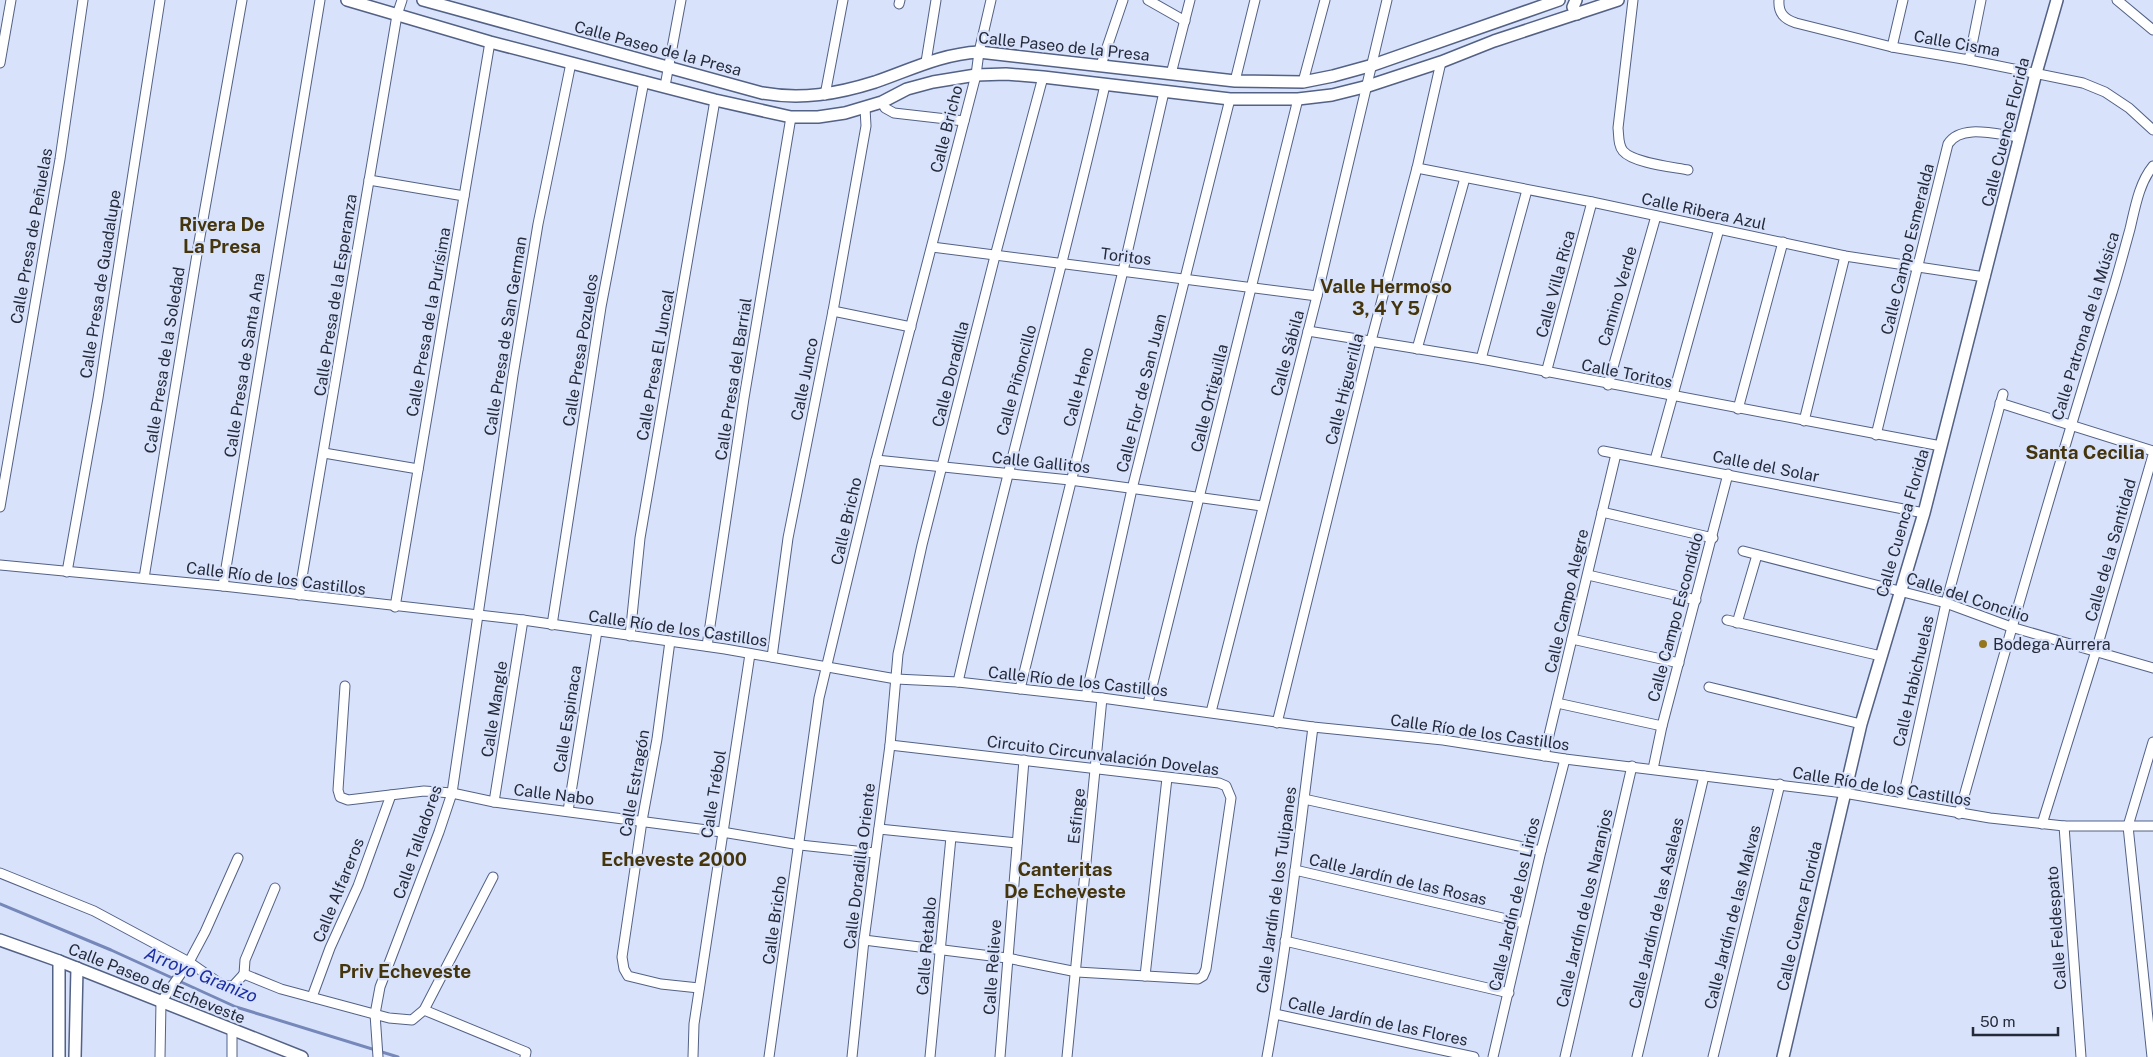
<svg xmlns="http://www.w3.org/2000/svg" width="2153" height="1057" font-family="'Public Sans',sans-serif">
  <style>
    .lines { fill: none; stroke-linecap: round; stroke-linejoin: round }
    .stream { stroke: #7588b9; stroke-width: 3 }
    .minor-casing { stroke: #536185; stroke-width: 11 }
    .tertiary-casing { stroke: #536185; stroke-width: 14 }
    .minor { stroke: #fff; stroke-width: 9 }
    .tertiary { stroke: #fff; stroke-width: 11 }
    .poi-dot { fill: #95751d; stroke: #d8e2fb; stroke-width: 2 }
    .labels { text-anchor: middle; stroke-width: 4.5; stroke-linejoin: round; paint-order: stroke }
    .street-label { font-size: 16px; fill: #242a3a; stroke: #d8e2fb }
    .poi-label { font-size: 16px; fill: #242a3a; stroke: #d8e2fb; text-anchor: start }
    .water-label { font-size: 18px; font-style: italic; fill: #1b2da4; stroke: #d8e2fb }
    .quarter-label { font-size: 19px; font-weight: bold; fill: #44350c; stroke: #d8e2fb }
  </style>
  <rect width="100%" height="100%" fill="#d8e2fb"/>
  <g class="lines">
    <!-- stream -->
    <polyline class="stream" points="0,904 111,950 236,1007 398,1057"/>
    <!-- minor casing -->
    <g class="minor-casing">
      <g id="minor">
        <polyline points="1148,0 1185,21"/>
        <path d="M1633 0 1618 128C1619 136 1618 145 1623 151 1633 163 1673 167 1688 170"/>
        <path d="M1779 0C1778 13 1784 19 1796 23L1892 47 1969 60 2083 83 2105 92 2129 108 2153 130"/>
        <polyline points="2117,0 2153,30"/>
        <polyline points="899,4 900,0"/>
        <polyline points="1892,47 1903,0"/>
        <polyline points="1969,60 1981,0"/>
        <polyline points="926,62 936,0"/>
        <polyline points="0,63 11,0"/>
        <polyline points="1101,65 1123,0"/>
        <polyline points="1171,74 1190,0"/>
        <polyline points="1235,81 1255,0"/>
        <polyline points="1303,82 1325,0"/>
        <polyline points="665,86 681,0"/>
        <polyline points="825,95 843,0"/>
        <polyline points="882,102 885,108 894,113 964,121"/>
        <polyline points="1417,168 1592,202 1845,256 1985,277"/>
        <polyline points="369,180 464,196"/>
        <polyline points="932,247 1317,296"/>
        <polyline points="833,311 911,327"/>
        <polyline points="1308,331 1481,359 1941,446"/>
        <polyline points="1417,349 1465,178"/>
        <polyline points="1481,359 1527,190"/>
        <polyline points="1546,373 1592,202"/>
        <polyline points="1608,385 1656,216"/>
        <polyline points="2000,403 2153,451"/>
        <polyline points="1738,409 1783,242"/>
        <polyline points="1804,421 1845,256"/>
        <path d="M1876 435 1948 144C1961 123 1998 135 2020 137"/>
        <polyline points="1603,451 1924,513"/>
        <polyline points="324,453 418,469"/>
        <polyline points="876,460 1070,480 1262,506"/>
        <polyline points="1655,460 1719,229"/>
        <polyline points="0,507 60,159 83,0"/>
        <polyline points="1602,512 1713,538"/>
        <polyline points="1743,551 1946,603 2011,627 2153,668"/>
        <polyline points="0,565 223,586 523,620 725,649 896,679 958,682 1102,698 1313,727 1443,740 1565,759 1844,793 1990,818 2064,826 2153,826"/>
        <polyline points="67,572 98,398 160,0"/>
        <polyline points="1588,575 1696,600"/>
        <polyline points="144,578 199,242 242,0"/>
        <polyline points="223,586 320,0"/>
        <polyline points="299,595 397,15 402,0"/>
        <polyline points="395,607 490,42"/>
        <polyline points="1727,620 1881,656"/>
        <polyline points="1737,623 1757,555"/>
        <polyline points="552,625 601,307 644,81"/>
        <polyline points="630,636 640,538 715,100"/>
        <polyline points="1572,639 1679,663"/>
        <polyline points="670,641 657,739 642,821 622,957 624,969 628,976 661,984 699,988"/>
        <polyline points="707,646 744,398 791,117"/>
        <polyline points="772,657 788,538 833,311 866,126 865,108"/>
        <path d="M958 682C1003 482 1059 285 1105 85"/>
        <polyline points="345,686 338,790 340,797 348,800 424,791 452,793 494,802 722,832 800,845 875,853"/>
        <polyline points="1709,687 1861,724"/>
        <polyline points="1020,689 1123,271 1164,92"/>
        <polyline points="1086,696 1132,489 1230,99"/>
        <polyline points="1148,703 1298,99"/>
        <polyline points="1557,703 1662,726"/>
        <polyline points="1211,712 1317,296 1387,0"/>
        <polyline points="1277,723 1371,341 1417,168 1441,62"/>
        <polyline points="1544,756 1616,454"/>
        <polyline points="1653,769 1662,726 1728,474"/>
        <polyline points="1304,799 1541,851"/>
        <polyline points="494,802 523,620"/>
        <polyline points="1902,802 1946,603 2003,394"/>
        <polyline points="568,811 597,631"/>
        <path d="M1959 814C2007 643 2056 472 2109 302 2117 278 2123 254 2130 229 2135 208 2139 183 2153 166"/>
        <polyline points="2042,824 2096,651 2153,455"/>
        <polyline points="2064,826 2081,1057"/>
        <polyline points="879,829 1017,843"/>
        <polyline points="1295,870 1524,923"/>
        <polyline points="0,873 94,911 189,962 222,985 233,986 244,974"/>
        <polyline points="864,940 1007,958 1077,972 1198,979 1203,976 1206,969 1231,798 1226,786 1219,783 890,745"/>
        <polyline points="1285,941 1509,993"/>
        <polyline points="244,974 281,989 389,1018 412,1020 424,1010 493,877"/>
        <polyline points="244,974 245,960 275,888"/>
        <polyline points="1145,976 1167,778"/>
        <polyline points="312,997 330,948 358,886 391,795"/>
        <polyline points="424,1010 521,1050 526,1052 525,1057"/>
        <polyline points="1275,1014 1474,1057"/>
        <polyline points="160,1057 161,1002 189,962 205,932 238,858"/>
        <polyline points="232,1057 232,1030"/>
        <polyline points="378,1057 375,1014 380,987 439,832 452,793 513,375 538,224 571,63"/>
        <polyline points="693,1057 694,1024 750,654"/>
        <polyline points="769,1057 819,698 876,460 976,75 979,52 991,0"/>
        <polyline points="852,1057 864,940 890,745 898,654 922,545 995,256 1043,77"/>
        <polyline points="930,1057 951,837"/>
        <polyline points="1000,1057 1024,760"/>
        <polyline points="1067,1057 1102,698"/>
        <path d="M1267 1057C1287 948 1299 837 1313 727"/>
        <polyline points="1493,1057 1541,851 1565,759"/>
        <polyline points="1565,1057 1632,766"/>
        <polyline points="1637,1057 1704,776"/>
        <polyline points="1713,1057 1780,784"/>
        <polyline points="2152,1057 2128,826 2153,742"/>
      </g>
    </g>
    <!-- tertiary casing -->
    <g class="tertiary-casing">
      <g id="tertiary">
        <polyline points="347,0 490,42 715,100 791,117 818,117 845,113 882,102 907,89 933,82 976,75 1006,74 1043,77 1230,99 1298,99 1332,95 1368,86 1441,62 1494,41 1618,0"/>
        <path d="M423 0 762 93C801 100 837 94 875 82 910 70 941 54 979 52L1235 81 1303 82 1333 76 1373 65 1559 0"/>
        <polyline points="1576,0 1573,7 1577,14"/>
        <polyline points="0,940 59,961 302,1057"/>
        <polyline points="59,1057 59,961"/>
        <polyline points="75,1057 77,968"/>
        <polyline points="1783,1057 1861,724 1924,513 2036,73 2057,0"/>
      </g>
    </g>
    <!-- minor -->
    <use href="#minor" class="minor"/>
    <!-- tertiary -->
    <use href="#tertiary" class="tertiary"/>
  </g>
  <!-- markers -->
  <circle class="poi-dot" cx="1983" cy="644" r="5"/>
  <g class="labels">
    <!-- street labels -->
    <g class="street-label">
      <text transform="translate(1957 43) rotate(10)" y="6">Calle Cisma</text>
      <text transform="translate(1064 46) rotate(6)" y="6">Calle Paseo de la Presa</text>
      <text transform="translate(658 48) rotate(15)" y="6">Calle Paseo de la Presa</text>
      <text transform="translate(946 129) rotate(-76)" y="6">Calle Bricho</text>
      <text transform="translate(2005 132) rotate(-76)" y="6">Calle Cuenca Florida</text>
      <text transform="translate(1704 211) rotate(12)" y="6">Calle Ribera Azul</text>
      <text transform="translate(31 236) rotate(-80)" y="6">Calle Presa de Peñuelas</text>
      <text transform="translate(1907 249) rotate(-76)" y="6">Calle Campo Esmeralda</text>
      <text transform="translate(1126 256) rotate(7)" y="6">Toritos</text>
      <text transform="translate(100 284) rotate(-81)" y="6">Calle Presa de Guadalupe</text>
      <text transform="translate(1555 284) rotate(-75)" y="6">Calle Villa Rica</text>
      <text transform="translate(335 295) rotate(-81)" y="6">Calle Presa de la Esperanza</text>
      <text transform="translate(1617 296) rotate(-74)" y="6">Camino Verde</text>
      <text transform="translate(428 322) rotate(-80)" y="6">Calle Presa de la Purísima</text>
      <text transform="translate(2085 326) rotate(-73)" y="6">Calle Patrona de la Música</text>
      <text transform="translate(505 336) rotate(-81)" y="6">Calle Presa de San German</text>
      <text transform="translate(580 350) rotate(-81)" y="6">Calle Presa Pozuelos</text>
      <text transform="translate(1287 353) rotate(-75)" y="6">Calle Sábila</text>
      <text transform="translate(164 360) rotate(-81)" y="6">Calle Presa de la Soledad</text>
      <text transform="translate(244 365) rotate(-81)" y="6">Calle Presa de Santa Ana</text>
      <text transform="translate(655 365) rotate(-80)" y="6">Calle Presa El Juncal</text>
      <text transform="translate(1627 373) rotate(11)" y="6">Calle Toritos</text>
      <text transform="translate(950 374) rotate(-76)" y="6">Calle Doradilla</text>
      <text transform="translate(733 379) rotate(-81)" y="6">Calle Presa del Barrial</text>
      <text transform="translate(804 379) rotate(-79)" y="6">Calle Junco</text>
      <text transform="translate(1016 380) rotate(-75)" y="6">Calle Piñoncillo</text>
      <text transform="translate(1078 387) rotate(-76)" y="6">Calle Heno</text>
      <text transform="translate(1344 389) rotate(-76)" y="6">Calle Higuerilla</text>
      <text transform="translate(1141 393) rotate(-76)" y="6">Calle Flor de San Juan</text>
      <text transform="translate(1209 398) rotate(-76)" y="6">Calle Ortiguilla</text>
      <text transform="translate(1041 462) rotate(6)" y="6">Calle Gallitos</text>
      <text transform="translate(1766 466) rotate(11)" y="6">Calle del Solar</text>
      <text transform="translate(846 521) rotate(-77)" y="6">Calle Bricho</text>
      <text transform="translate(1902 523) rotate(-74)" y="6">Calle Cuenca Florida</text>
      <text transform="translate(2110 550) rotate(-74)" y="6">Calle de la Santidad</text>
      <text transform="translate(276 578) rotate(7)" y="6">Calle Río de los Castillos</text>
      <text transform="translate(1968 597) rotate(18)" y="6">Calle del Concilio</text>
      <text transform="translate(1566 601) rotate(-77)" y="6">Calle Campo Alegre</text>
      <text transform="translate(1675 617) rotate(-75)" y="6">Calle Campo Escondido</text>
      <text transform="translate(678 628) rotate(8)" y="6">Calle Río de los Castillos</text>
      <text transform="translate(1078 681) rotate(6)" y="6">Calle Río de los Castillos</text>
      <text transform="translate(1913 681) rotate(-77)" y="6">Calle Habichuelas</text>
      <text transform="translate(494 709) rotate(-81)" y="6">Calle Mangle</text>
      <text transform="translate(567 719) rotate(-81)" y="6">Calle Espinaca</text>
      <text transform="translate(1480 732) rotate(8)" y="6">Calle Río de los Castillos</text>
      <text transform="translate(1103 755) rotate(7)" y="6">Circuito Circunvalación Dovelas</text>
      <text transform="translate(634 783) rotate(-80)" y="6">Calle Estragón</text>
      <text transform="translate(1882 786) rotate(9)" y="6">Calle Río de los Castillos</text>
      <text transform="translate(554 794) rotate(7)" y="6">Calle Nabo</text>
      <text transform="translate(713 794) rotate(-81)" y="6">Calle Trébol</text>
      <text transform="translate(1076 816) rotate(-84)" y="6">Esfinge</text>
      <text transform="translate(417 842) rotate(-71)" y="6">Calle Talladores</text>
      <text transform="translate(859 866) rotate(-83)" y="6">Calle Doradilla Oriente</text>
      <text transform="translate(1398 879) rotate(13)" y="6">Calle Jardín de las Rosas</text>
      <text transform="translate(338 890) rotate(-68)" y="6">Calle Alfareros</text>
      <text transform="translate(1276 890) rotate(-82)" y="6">Calle Jardín de los Tulipanes</text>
      <text transform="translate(1514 904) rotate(-77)" y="6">Calle Jardín de los Lirios</text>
      <text transform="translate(1584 908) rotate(-77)" y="6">Calle Jardín de los Naranjos</text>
      <text transform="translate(1656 913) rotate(-77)" y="6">Calle Jardín de las Asaleas</text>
      <text transform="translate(1799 916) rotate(-77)" y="6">Calle Cuenca Florida</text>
      <text transform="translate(1732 917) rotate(-76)" y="6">Calle Jardín de las Malvas</text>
      <text transform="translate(774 920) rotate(-82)" y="6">Calle Bricho</text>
      <text transform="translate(2056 928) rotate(-94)" y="6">Calle Feldespato</text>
      <text transform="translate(926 946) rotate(-85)" y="6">Calle Retablo</text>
      <text transform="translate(992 967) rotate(-86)" y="6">Calle Relieve</text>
      <text transform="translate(157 983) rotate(22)" y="6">Calle Paseo de Echeveste</text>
      <text transform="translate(1378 1021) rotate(12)" y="6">Calle Jardín de las Flores</text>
    </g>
    <!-- poi labels -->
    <g class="poi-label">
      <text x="1993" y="650">Bodega Aurrera</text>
    </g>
    <!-- water labels -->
    <g class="water-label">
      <text transform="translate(201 975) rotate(22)" y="6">Arroyo Granizo</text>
    </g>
    <!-- quarter labels -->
    <g class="quarter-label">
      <text x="222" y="231">Rivera De<tspan x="222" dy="22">La Presa</tspan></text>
      <text x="1386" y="293">Valle Hermoso<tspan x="1386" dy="22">3, 4 Y 5</tspan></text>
      <text x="2085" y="459">Santa Cecilia</text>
      <text x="674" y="866">Echeveste 2000</text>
      <text x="1065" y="876">Canteritas<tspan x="1065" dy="22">De Echeveste</tspan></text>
      <text x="405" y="978">Priv Echeveste</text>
    </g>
  </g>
  <!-- scale -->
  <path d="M1973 1027v8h85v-8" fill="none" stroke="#242a3a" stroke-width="2.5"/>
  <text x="1980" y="1027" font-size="15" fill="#242a3a" stroke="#d8e2fb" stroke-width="4" paint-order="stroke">50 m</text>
</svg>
